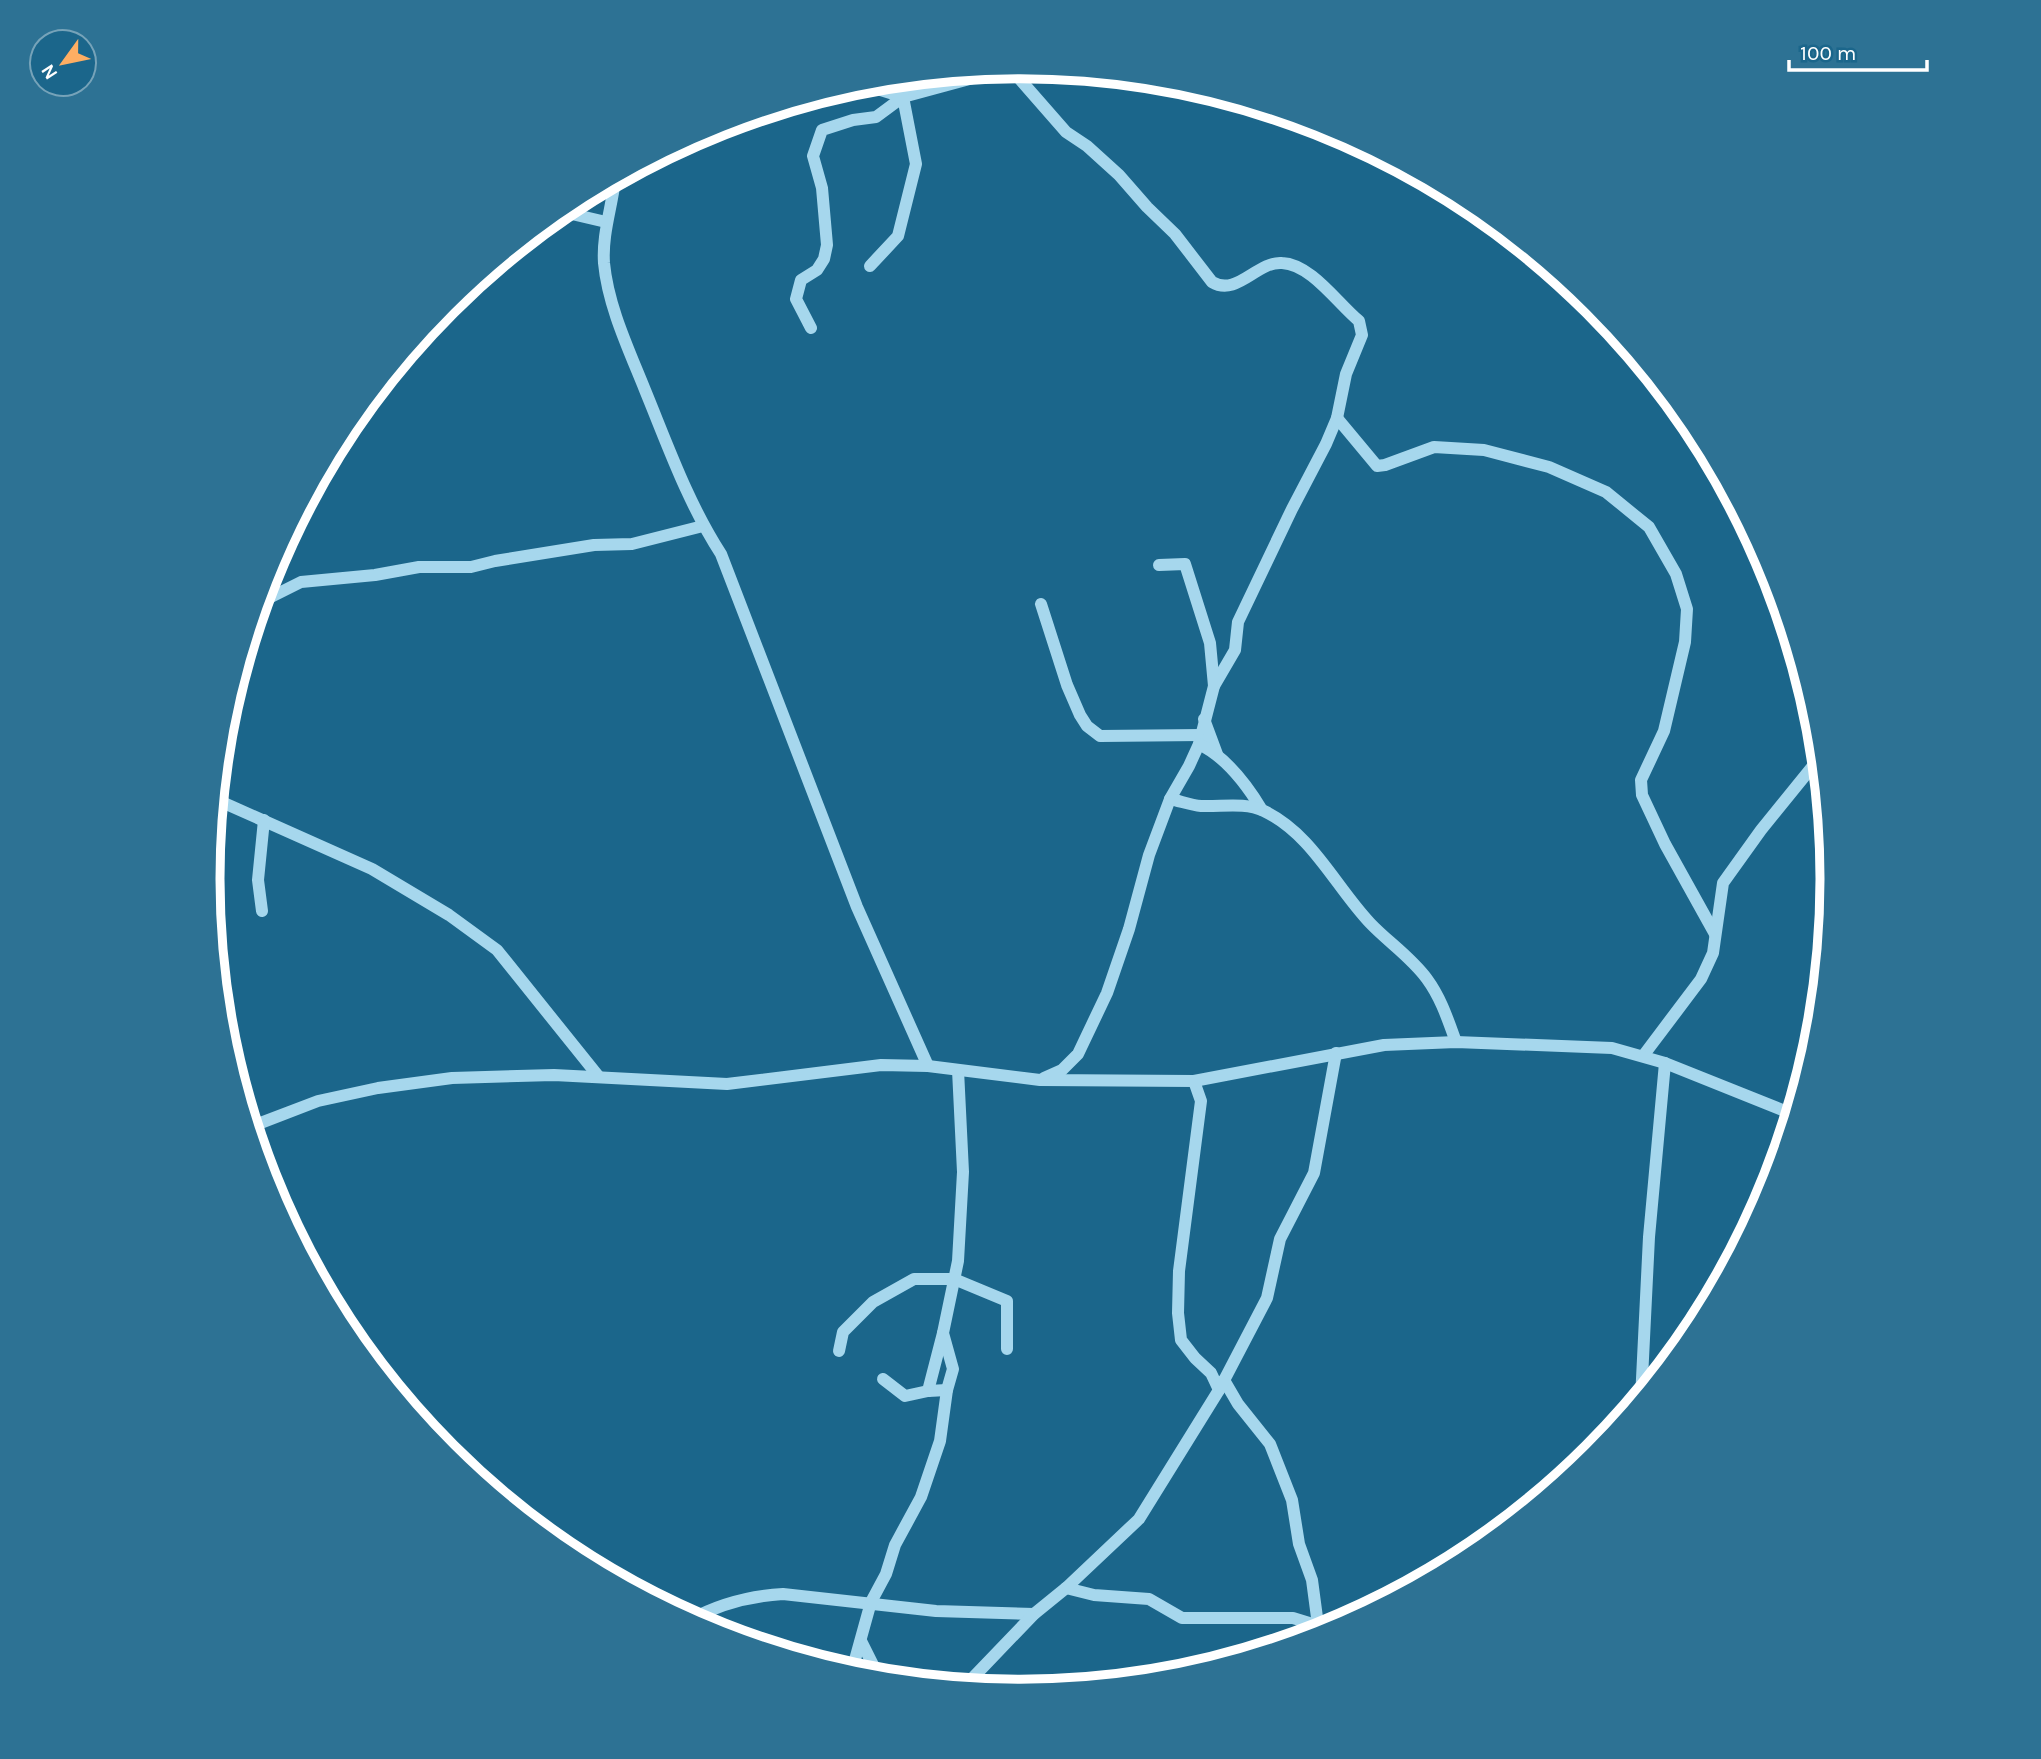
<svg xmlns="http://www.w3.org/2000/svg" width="2041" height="1759" font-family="Karla,sans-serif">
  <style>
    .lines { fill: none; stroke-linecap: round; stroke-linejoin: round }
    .minor { stroke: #a6d7ed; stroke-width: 12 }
    .rim { fill: none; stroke: #fff; stroke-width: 9 }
  </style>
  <rect width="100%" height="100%" fill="#1b668b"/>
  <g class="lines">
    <!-- minor -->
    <g class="minor">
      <path d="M841 88 871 87 903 97 999 71 1017 76 1066 132 1087 146 1119 175 1147 207 1175 234 1212 282C1237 297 1257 261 1282 263 1311 264 1338 304 1359 321L1362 335 1346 374 1337 418 1326 444 1292 509 1238 622 1235 650 1214 686 1199 744 1189 766 1170 799 1149 855 1129 929 1107 993 1078 1054 1062 1070 1044 1078"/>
      <path d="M615 179C612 207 602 234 604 263 608 306 629 350 645 390 668 446 688 503 721 554L857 907 928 1066"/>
      <polyline points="559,211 606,222"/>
      <polyline points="870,266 898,236 916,164 903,97"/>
      <polyline points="811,328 796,299 801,280 817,270 824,259 827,245 822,188 813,156 822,130 853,120 876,117 903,97 901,78"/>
      <polyline points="1337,418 1377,466 1385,465 1434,447 1484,450 1549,467 1606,492 1649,527 1676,574 1687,609 1685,642 1664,731 1641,780 1642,795 1665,844 1715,934"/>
      <polyline points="1159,565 1185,564 1210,643 1214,686"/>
      <polyline points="259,603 301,582 375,575 419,567 471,567 495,561 594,545 632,544 703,526"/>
      <polyline points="1041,604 1067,685 1080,715 1087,726 1100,736 1201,735"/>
      <polyline points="1204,719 1217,754"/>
      <path d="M1199 744C1226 757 1247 785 1262 810"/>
      <polyline points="215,799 372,869 449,915 497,950 599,1077"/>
      <path d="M1170 799C1180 801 1191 805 1201 806 1222 807 1244 802 1264 811 1312 834 1335 886 1370 923 1388 942 1411 957 1427 979 1441 998 1448 1020 1456 1042"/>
      <polyline points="262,911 258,880 264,820"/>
      <polyline points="225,1043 225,1033"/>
      <polyline points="1643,1056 1701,979 1713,953 1723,883 1761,830 1821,756"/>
      <polyline points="1194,1081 1201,1101 1179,1271 1178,1313 1181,1340 1195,1358 1211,1373 1219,1390"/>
      <polyline points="250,1127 318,1101 378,1088 452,1078 554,1075 727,1084 881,1065 928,1066 1040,1080 1194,1081 1384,1045 1456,1042 1612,1048 1665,1063 1795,1115"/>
      <polyline points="839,1351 843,1332 873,1302 914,1279 954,1279 1007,1301 1007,1349"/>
      <polyline points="883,1379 905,1396 928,1391 947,1390"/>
      <polyline points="1224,1380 1238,1404 1270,1444 1292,1500 1299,1544 1312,1580 1318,1625"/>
      <polyline points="928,1391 943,1333"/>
      <polyline points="1641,1399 1649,1237 1665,1063"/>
      <polyline points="1066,1588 1094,1595 1149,1599 1182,1618 1293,1618 1332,1630"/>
      <path d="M690 1620C719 1604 750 1596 783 1594L936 1611 1034 1614"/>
      <polyline points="861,1641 880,1679"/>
      <polyline points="851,1674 871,1602 886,1574 895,1545 921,1497 940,1441 947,1390 953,1369 943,1333 958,1261 963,1172 958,1070"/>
      <polyline points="964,1687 1034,1614 1066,1588 1139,1519 1219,1390 1267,1298 1280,1239 1314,1173 1336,1053"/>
    </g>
  </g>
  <!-- crop -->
  <path d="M0 0H2041V1759H0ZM220 879a800 800 0 1 1 1600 0a800 800 0 1 1-1600 0Z" fill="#2d7294" fill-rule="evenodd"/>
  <path class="rim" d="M220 879a800 800 0 1 1 1600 0a800 800 0 1 1-1600 0Z"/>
  <!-- north arrow -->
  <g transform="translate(63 63) rotate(237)"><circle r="33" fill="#1b668b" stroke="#76a3b9" stroke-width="2"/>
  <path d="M0-5L12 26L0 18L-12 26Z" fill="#feae63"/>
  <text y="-10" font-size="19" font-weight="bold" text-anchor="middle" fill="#ffffff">N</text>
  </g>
  <!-- scale -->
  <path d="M1789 60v10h138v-10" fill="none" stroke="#ffffff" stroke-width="3.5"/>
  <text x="1800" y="60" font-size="21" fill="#ffffff" stroke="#1b668b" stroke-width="5" paint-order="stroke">100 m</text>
</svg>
